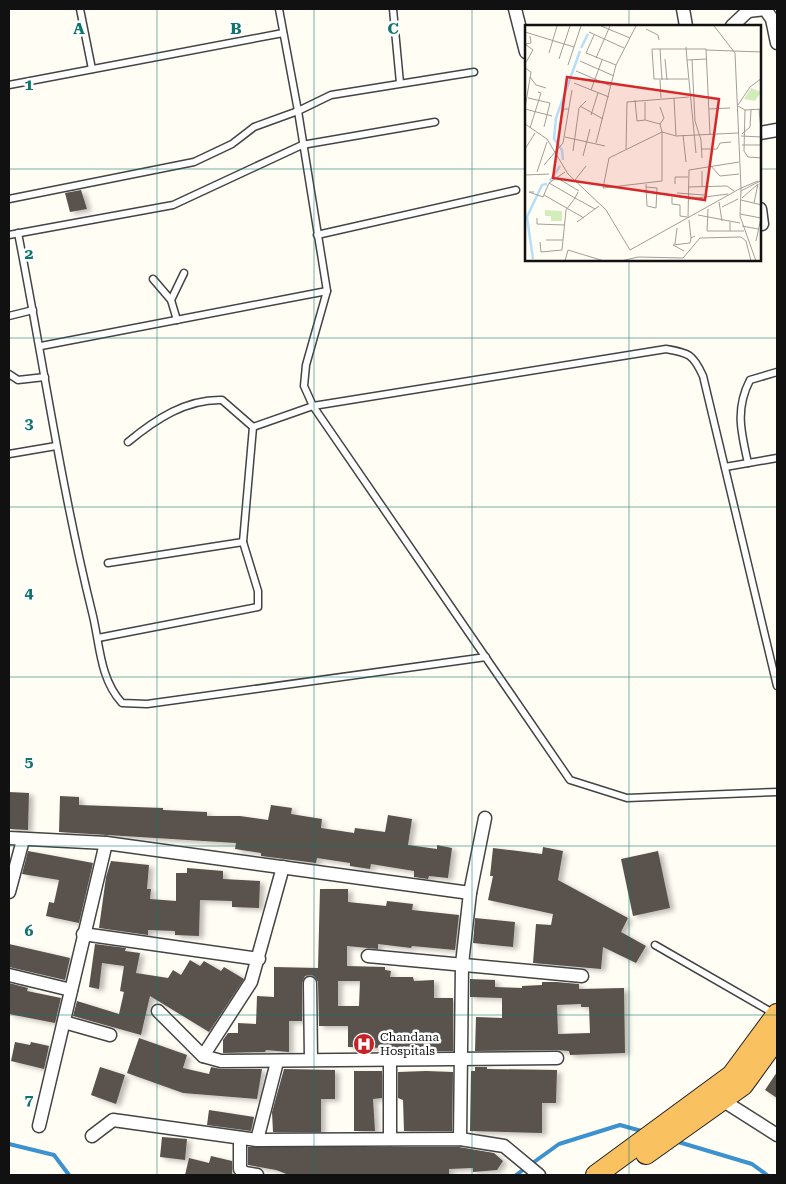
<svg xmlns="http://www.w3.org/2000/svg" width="786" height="1184" font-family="'Roboto Serif',serif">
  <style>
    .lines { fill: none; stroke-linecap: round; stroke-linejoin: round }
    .stream { stroke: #3c92d1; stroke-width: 4 }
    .building { fill: #5a524d; fill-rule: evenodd; filter: url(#shadow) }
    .service-casing { stroke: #444; stroke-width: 9 }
    .minor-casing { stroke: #444; stroke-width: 15 }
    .trunk-casing { stroke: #222; stroke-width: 22 }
    .service { stroke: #fff; stroke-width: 6 }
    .minor { stroke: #fff; stroke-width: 12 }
    .trunk { stroke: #fac161; stroke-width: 20 }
    .grid { fill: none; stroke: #0f766e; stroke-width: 1; stroke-opacity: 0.55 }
    .labels { text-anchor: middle; stroke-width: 5; stroke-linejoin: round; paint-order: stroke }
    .poi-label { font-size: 12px; fill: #111; stroke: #fff; text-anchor: start }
    .inset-river { fill: none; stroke: #b7def8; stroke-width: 2.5 }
    .inset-road { fill: none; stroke: #a09f99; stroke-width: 1 }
    .view { fill: #d62828; fill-opacity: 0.15; stroke: #d62828; stroke-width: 2.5 }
    .inset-edge { fill: none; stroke: #111; stroke-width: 2.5 }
    .grid-label { font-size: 16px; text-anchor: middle; font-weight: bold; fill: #0f766e; stroke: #fff; stroke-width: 5; stroke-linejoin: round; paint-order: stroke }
  </style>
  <defs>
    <filter id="shadow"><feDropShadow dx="4.5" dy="2.5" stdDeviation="2.5" flood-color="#0004"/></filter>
  </defs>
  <rect width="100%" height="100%" fill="#fffdf4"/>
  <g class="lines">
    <!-- stream -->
    <g class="stream">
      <polyline points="675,1141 752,1164 767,1175"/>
      <polyline points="9,1144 54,1155 69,1175"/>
      <polyline points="516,1175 559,1144 620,1125 645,1132"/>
    </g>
  </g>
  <!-- building -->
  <g class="building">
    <polygon points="81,190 87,209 70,212 65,193"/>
    <polygon points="9,792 29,793 28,830 9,829"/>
    <polygon points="60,796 79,797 79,805 163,808 163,810 207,812 207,816 240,816 268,820 271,805 292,808 291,814 322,819 321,828 354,833 355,828 385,832 388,815 412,819 408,845 437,849 437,845 452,848 448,878 429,876 428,879 414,877 414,871 371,864 370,869 350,866 350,863 317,858 316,863 261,856 261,853 235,849 236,843 59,832"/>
    <polygon points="543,847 563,851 558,880 628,918 621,932 646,946 636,963 603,947 601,969 533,963 536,924 551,925 553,914 488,900 493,876 490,876 493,848 542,854"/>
    <polygon points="28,851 93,863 79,923 46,916 49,902 54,903 59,880 22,874"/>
    <polygon points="658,851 670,908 633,916 621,859"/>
    <polygon points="111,861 149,865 147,889 151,889 150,899 176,901 176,873 187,873 187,868 223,871 223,879 260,881 259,908 232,907 232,901 200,900 199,936 175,935 175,931 148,930 148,935 99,928 106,877"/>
    <path d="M320 889H348V902L386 906 387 901 413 904 412 910 459 915 455 950 412 946 411 948 378 944V949L347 946V966L385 967V970L391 971 390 977H413L414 981 434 980V998H453V1051H387V1048L348 1047V1026H319L318 982 314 976 310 975 305 976 302 983V1021H289V1052L266 1050 265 1052 223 1053V1040L228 1033H238V1023L256 1024 257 996 274 997V967L318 968ZM338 981H360L359 1006H338Z"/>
    <polygon points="475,918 515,922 513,947 473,943"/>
    <polygon points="9,944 70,958 65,980 9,967"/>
    <polygon points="95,944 126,948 125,951 140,953 136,973 168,978 173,970 181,975 190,960 200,966 204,961 221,971 224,967 244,979 209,1032 150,996 141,1035 73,1016 77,1001 119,1014 124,992 120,991 124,966 102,963 99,989 89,987"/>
    <path d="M470 979 495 980V987L522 988V986L542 985V982H556L579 984V989L624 988 625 1053 570 1055 569 1051 557 1050 475 1051 476 1017 502 1018V998L470 997ZM581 1004V1007H589L590 1033 558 1034 557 1005Z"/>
    <polygon points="9,983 28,988 27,991 61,998 55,1023 9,1014"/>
    <polygon points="139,1038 187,1055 183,1068 209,1074 211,1067 221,1069 262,1069 257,1099 183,1093 127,1073"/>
    <polygon points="15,1042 30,1045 31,1042 49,1046 44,1069 11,1061"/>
    <polygon points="100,1067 125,1075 116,1104 91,1095"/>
    <polygon points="475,1067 487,1067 487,1069 557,1070 556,1103 542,1103 542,1133 470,1131 471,1071 475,1071"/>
    <polygon points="284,1069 335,1070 335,1099 321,1099 321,1132 273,1132 272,1112"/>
    <polygon points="354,1071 382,1071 382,1098 373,1099 375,1131 354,1131"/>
    <polygon points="426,1071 453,1072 452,1131 404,1131 403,1100 398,1098 398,1072"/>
    <polygon points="777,1072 777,1098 765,1090"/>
    <polygon points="209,1110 254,1117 251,1131 207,1125"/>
    <polygon points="162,1137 187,1139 185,1160 160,1157"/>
    <polygon points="248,1147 459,1147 494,1153 503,1161 497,1170 473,1172 473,1168 449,1169 449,1174 427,1175 289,1175 276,1170 248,1165"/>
    <polygon points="211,1156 232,1161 232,1175 185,1175 189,1158 209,1163"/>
  </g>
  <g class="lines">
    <!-- service casing -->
    <g class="service-casing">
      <g id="service">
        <polyline points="80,9 92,69"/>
        <polyline points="279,9 298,111 327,291 306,365 304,386 313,406 570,780 627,798 777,792"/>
        <polyline points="393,9 400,83"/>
        <polyline points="9,85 283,33"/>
        <polyline points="9,199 194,162 232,144 254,127 298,111 331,95 474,72"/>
        <path d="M18 233C43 360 61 487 92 612 100 643 99 678 122 703L147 704 486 657"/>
        <polyline points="9,235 173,205 302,145 435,122"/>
        <polyline points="317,235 516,190"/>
        <polyline points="153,279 171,300 177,320"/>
        <polyline points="171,300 184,273"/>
        <polyline points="9,316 33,310"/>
        <polyline points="41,346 327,291"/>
        <polyline points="9,374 18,380 45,377"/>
        <path d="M128 442C156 419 186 399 222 400L253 427 313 406 666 349C689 353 693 354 703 376L777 686"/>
        <polyline points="9,454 56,446"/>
        <path d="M748 463C741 432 735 409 750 380L777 372"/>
        <polyline points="725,467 777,458"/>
        <polyline points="108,563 243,542 253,427"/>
        <polyline points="98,638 258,607 258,591 243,542"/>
        <polyline points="655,945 773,1013"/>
      </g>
    </g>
    <!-- minor casing -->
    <g class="minor-casing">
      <g id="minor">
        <polyline points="515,9 526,52"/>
        <polyline points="683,9 686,26"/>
        <polyline points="747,9 748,11 765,9 772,19 777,43"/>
        <polyline points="732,26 748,11"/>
        <polyline points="760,133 777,130"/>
        <polyline points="760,209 762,224"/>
        <polyline points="9,838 106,843 470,893"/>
        <polyline points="9,892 23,840"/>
        <polyline points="83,934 259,959"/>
        <polyline points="368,956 582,976"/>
        <polyline points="9,975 71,990"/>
        <polyline points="310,983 311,1059"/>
        <polyline points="158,1011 203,1056 221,1061 557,1058"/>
        <polyline points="64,1022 110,1035"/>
        <polyline points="203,1056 251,982 283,867"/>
        <polyline points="390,1061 390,1139"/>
        <polyline points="722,1100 777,1135"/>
        <polyline points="39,1126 106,843"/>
        <polyline points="92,1136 113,1120 257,1140 460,1139 504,1146 539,1175"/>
        <polyline points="240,1138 240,1169 245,1173 257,1175"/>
        <polyline points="460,1139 462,964 470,893 485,818"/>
        <polyline points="257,1140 277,1062"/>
      </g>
    </g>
    <!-- trunk casing -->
    <g class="trunk-casing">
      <g id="trunk">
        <polyline points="646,1154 743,1085 777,1038"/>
        <polyline points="596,1175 732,1075 777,1014"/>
      </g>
    </g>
    <!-- service -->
    <use href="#service" class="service"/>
    <!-- minor -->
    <use href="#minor" class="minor"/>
    <!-- trunk -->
    <use href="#trunk" class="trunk"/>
  </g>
  <!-- grid -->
  <path class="grid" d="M157 9V1175M314 9V1175M472 9V1175M629 9V26M9 169H526M760 169H777M629 260V1175M9 338H777M9 507H777M9 677H777M9 846H777M9 1015H777"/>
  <!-- icons -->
  <defs>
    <g id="hospital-disc" transform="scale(1.125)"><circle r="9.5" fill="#c62326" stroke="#fff"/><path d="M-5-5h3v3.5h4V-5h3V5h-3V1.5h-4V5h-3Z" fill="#fff"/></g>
  </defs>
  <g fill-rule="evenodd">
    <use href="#hospital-disc" x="364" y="1044"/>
  </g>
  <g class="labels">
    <!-- poi labels -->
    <g class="poi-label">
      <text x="380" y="1041">Chandana<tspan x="380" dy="14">Hospitals</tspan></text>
    </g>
  </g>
  <!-- overview -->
  <g transform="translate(525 25)">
    <rect width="236" height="236" fill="#fffdf4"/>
    <path d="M20 185 37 186V196H26V191H20Z" fill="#d3ecbc"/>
    <path d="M226 63 236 67 230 76 219 74Z" fill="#d3ecbc"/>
    <path class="inset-river" d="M56 23 63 9M38 135 37 125 29 114 31 93 55 26M25 156 35 141M8 234 2 192 17 160 22 159"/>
    <path class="inset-road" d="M76 1 105 13M189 1 210 28 216 163 233 156M121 4 133 10 134 15M0 7 49 22M64 7 99 23M69 10 61 28 91 40M0 19 8 25 0 39M161 22 162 35 181 34M135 24 137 55M0 25 1 19 6 18 5 11M181 25 237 27M24 28 32 1M71 33 85 1M34 34 45 1M140 34 142 55M162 35 171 128M167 35 170 96 176 115 177 133M55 36 89 51M43 40 56 1M0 43 6 47 0 83M51 46 86 61M5 52 11 60 21 63M163 54H129L127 24H181L185 110M135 55 136 73M49 58 84 72M66 65 77 35M3 73 25 78 19 102M149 73 151 111M110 75 112 96 120 95M120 77V95L135 99M213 80 225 62 237 53M55 81 78 94M213 81 220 85 219 126 223 132 237 133M135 82 139 93 135 99 137 107V156L78 163 84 133 137 107 151 111 213 108M0 84 27 91M184 84 205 83M234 84 237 114M220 85 237 84M66 90 73 68M0 99 22 114 43 149 81 185 105 225 216 163 215 191 231 236M5 103 16 68 13 67M217 109 225 102 226 85M34 110 36 91 39 84H44M158 110 161 137M216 111 237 112M40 112 80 121M71 118 91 40 111 1M217 120H237M0 124 10 108M101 124 102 77 164 72M176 124H192L195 118 206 117M48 126 54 83 61 76M58 131 65 104M19 140 38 118 47 65M185 140 195 151 214 149M177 146V162M12 147 22 117M0 150 24 149M34 154 54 166M50 155 61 141M24 158 50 173 53 167M121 159V162L122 181 131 183 132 163 121 162M150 159V152H163M163 162 202 161 209 166M216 166 237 155M9 167H4L18 172 24 158 40 147M152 168 179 170M19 170 59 193M147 172V179L155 180V191L162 192M217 173 233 159M164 174 203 169M216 175 237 180M194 177 197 196M229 178 233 159M197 182 213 174M183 184 182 206H205M215 189 236 193 231 216M173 190 215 198M12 193V199L39 200M163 193 164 145 214 137M164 195 166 213 170 211M52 197 74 181M205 197V206H219M217 201 233 204M21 215H38M15 217 16 227 37 225 41 185 50 173 70 184M150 219 152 203M159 226 148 220 165 218 166 213M40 236 43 225 79 236M96 236 113 232 158 233 175 213 216 212 221 216 226 236"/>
    <path class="view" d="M42 52 194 74 180 175 28 153Z"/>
    <rect width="236" height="236" class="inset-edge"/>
  </g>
  <g class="grid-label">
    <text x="79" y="34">A</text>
    <text x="236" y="34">B</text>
    <text x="393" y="34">C</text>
    <text x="29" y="90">1</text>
    <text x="29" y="259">2</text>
    <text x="29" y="429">3</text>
    <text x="29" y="598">4</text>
    <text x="29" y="767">5</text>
    <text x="29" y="936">6</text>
    <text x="29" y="1105">7</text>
  </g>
  <!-- border -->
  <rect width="786" height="1184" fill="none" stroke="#111111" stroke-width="20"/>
</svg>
